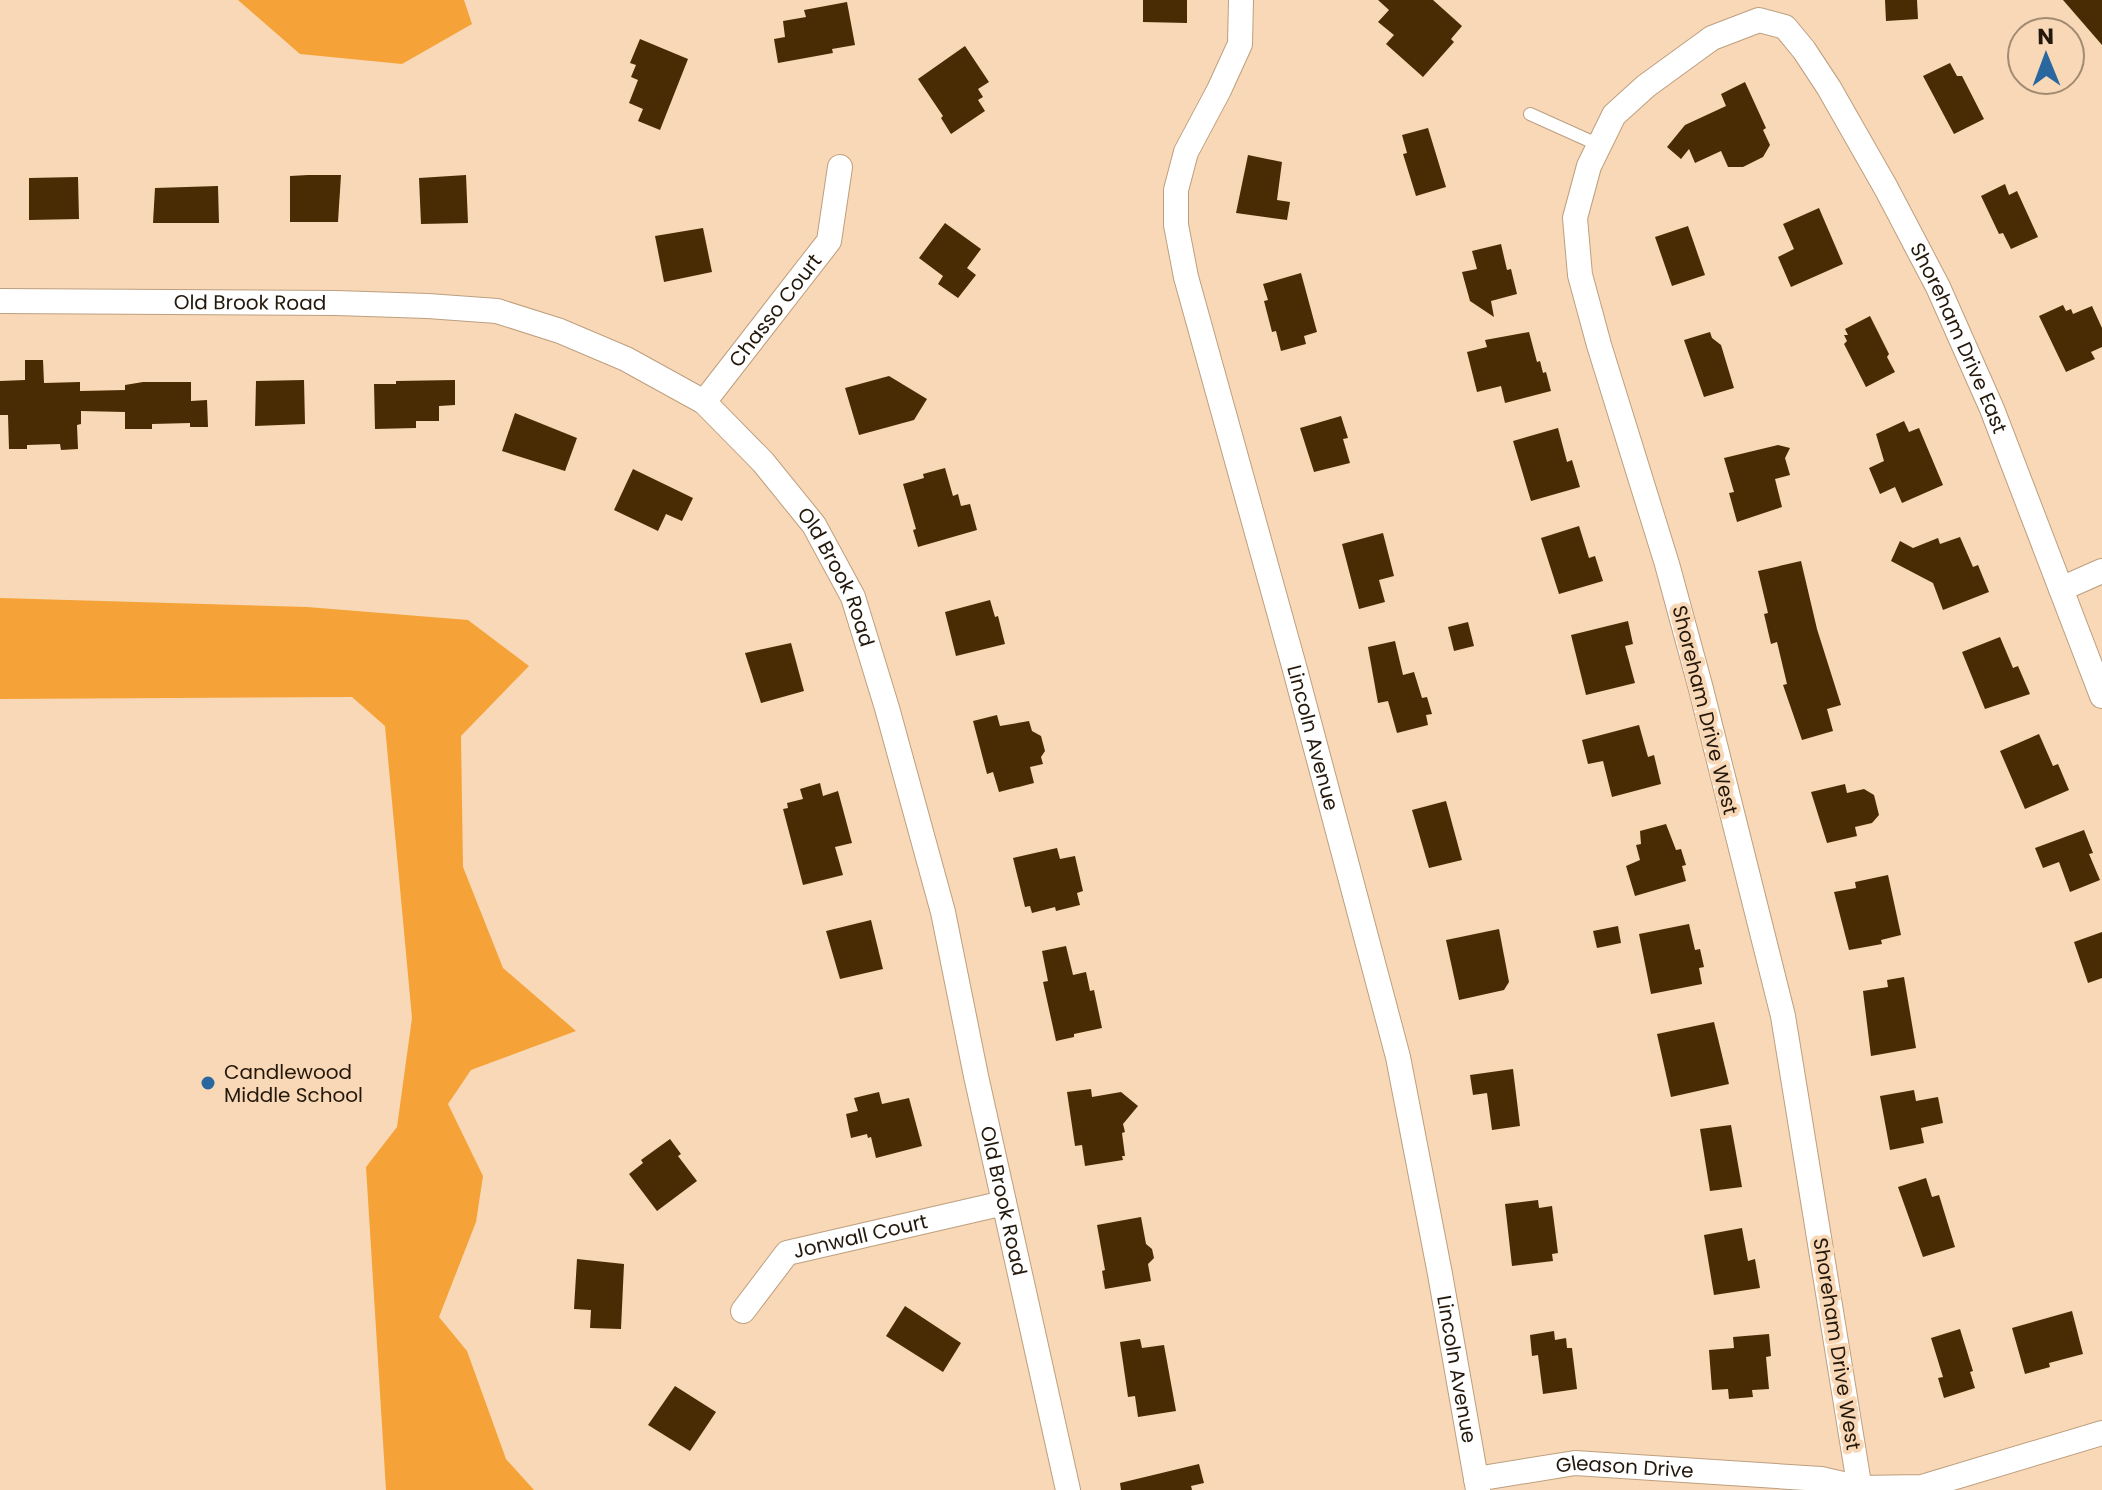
<svg xmlns="http://www.w3.org/2000/svg" width="2102" height="1490" font-family="Poppins,sans-serif">
  <style>
    .green { fill: #f5a338 }
    .building { fill: #492c03 }
    .lines { fill: none; stroke-linecap: round; stroke-linejoin: round }
    .service-casing { stroke: #bd9f7f; stroke-width: 14 }
    .minor-casing { stroke: #bd9f7f; stroke-width: 26 }
    .service { stroke: #fff; stroke-width: 12 }
    .minor { stroke: #fff; stroke-width: 24 }
    .poi-dot { fill: #29679e; stroke: #f8d8b6; stroke-width: 3 }
    .labels { text-anchor: middle; stroke-width: 8; stroke-linejoin: round; paint-order: stroke }
    .street-label { font-size: 20px; fill: #23180b; stroke: #f8d8b6 }
    .poi-label { font-size: 20px; fill: #23180b; stroke: #f8d8b6; text-anchor: start }
  </style>
  <rect width="100%" height="100%" fill="#f8d8b6"/>
  <!-- green -->
  <g class="green">
    <polygon points="238,0 464,0 472,24 402,64 300,54"/>
    <polygon points="0,598 307,607 468,620 529,666 461,736 463,867 503,968 576,1031 471,1070 448,1104 483,1176 476,1222 439,1317 467,1351 506,1459 534,1490 386,1490 366,1167 397,1127 412,1018 385,726 352,697 0,699"/>
  </g>
  <!-- building -->
  <g class="building">
    <polygon points="1143,0 1187,0 1187,23 1143,22"/>
    <polygon points="1378,0 1433,0 1462,26 1451,39 1454,42 1423,77 1386,44 1394,35 1378,22 1389,10"/>
    <polygon points="1885,0 1917,0 1918,19 1886,21"/>
    <polygon points="2063,0 2102,0 2102,45"/>
    <polygon points="847,2 855,45 832,49 833,53 778,63 774,39 785,37 783,21 806,17 804,10"/>
    <polygon points="640,39 688,59 660,130 638,121 643,109 629,103 638,80 631,77 636,65 630,63"/>
    <polygon points="965,46 989,82 978,89 983,97 978,100 985,111 951,134 941,118 943,116 918,79"/>
    <polygon points="1950,63 1957,76 1962,76 1984,119 1954,134 1923,76"/>
    <polygon points="1745,82 1766,128 1763,130 1770,145 1763,157 1743,167 1728,167 1721,151 1695,163 1689,149 1681,159 1667,147 1685,125 1726,106 1721,94"/>
    <polygon points="1428,128 1446,187 1416,196 1403,154 1407,153 1402,135"/>
    <polygon points="1248,155 1282,162 1277,200 1290,202 1287,220 1236,213"/>
    <polygon points="308,175 341,175 338,222 290,222 290,176"/>
    <polygon points="466,175 468,223 421,224 419,178"/>
    <polygon points="78,177 79,219 29,220 29,178"/>
    <polygon points="2005,184 2009,195 2017,191 2038,237 2011,249 2003,233 1999,234 1981,196"/>
    <polygon points="218,186 219,223 153,223 155,188"/>
    <polygon points="1819,208 1843,264 1791,287 1778,257 1794,249 1783,224"/>
    <polygon points="945,223 981,249 967,268 976,275 958,298 938,284 943,276 919,258"/>
    <polygon points="1688,226 1705,275 1672,286 1655,237"/>
    <polygon points="703,228 712,272 664,282 655,236"/>
    <polygon points="1501,244 1507,270 1511,269 1517,294 1491,301 1494,317 1470,301 1462,272 1477,269 1472,251"/>
    <polygon points="1301,273 1317,332 1304,336 1306,344 1281,351 1276,331 1272,332 1264,301 1268,300 1263,284"/>
    <polygon points="2063,305 2066,311 2071,309 2073,314 2092,306 2102,328 2102,347 2091,352 2095,359 2066,372 2039,316"/>
    <polygon points="1870,316 1889,354 1887,357 1895,372 1866,387 1844,344 1847,341 1844,335 1848,335 1845,329"/>
    <polygon points="1529,332 1537,362 1540,361 1543,373 1546,372 1551,391 1505,403 1501,386 1477,392 1467,352 1487,347 1485,340"/>
    <polygon points="1710,332 1712,338 1721,345 1734,388 1704,397 1684,340"/>
    <polygon points="25,360 43,360 44,383 80,382 80,391 125,390 125,385 143,382 191,382 191,401 207,400 208,427 190,427 190,423 152,424 152,429 125,429 125,412 81,411 81,424 77,425 78,449 61,450 60,444 27,445 27,449 9,449 8,415 0,415 0,381 25,380"/>
    <polygon points="889,376 927,399 914,420 859,435 845,388"/>
    <polygon points="304,380 305,424 255,426 256,381"/>
    <polygon points="455,380 455,405 439,406 439,421 416,421 416,428 375,429 374,384 396,384 396,381"/>
    <polygon points="515,413 577,438 565,471 502,451"/>
    <polygon points="1341,416 1348,438 1343,439 1350,463 1314,472 1300,428"/>
    <polygon points="1904,421 1909,432 1919,428 1943,485 1902,503 1895,487 1880,494 1869,468 1884,461 1876,434"/>
    <polygon points="1558,428 1567,462 1572,460 1580,487 1531,501 1513,441"/>
    <polygon points="1778,445 1790,448 1785,458 1790,475 1775,479 1782,507 1737,522 1729,493 1734,492 1724,458"/>
    <polygon points="945,468 953,496 958,494 961,506 970,504 977,530 918,547 913,530 916,529 903,484 924,478 923,474"/>
    <polygon points="633,469 693,498 682,521 666,514 658,531 614,510"/>
    <polygon points="1579,526 1589,558 1595,556 1603,581 1559,594 1541,538"/>
    <polygon points="1383,533 1394,576 1379,580 1385,602 1359,609 1342,544"/>
    <polygon points="1960,537 1973,567 1978,565 1989,592 1943,610 1933,583 1891,561 1900,541 1913,548 1938,538 1940,544"/>
    <polygon points="1801,561 1817,629 1841,705 1827,709 1833,731 1802,740 1783,685 1787,684 1777,642 1771,644 1764,614 1768,613 1758,571"/>
    <polygon points="990,600 995,617 998,616 1005,644 956,656 945,612"/>
    <polygon points="1628,621 1633,644 1625,646 1635,683 1586,695 1571,635"/>
    <polygon points="1468,622 1474,646 1454,651 1448,627"/>
    <polygon points="2000,637 2013,668 2018,666 2030,694 1985,709 1962,652"/>
    <polygon points="1395,641 1403,675 1414,672 1422,698 1427,697 1432,714 1426,715 1428,725 1397,733 1388,701 1378,703 1368,647"/>
    <polygon points="791,643 804,691 761,703 745,653"/>
    <polygon points="997,715 1000,726 1029,721 1032,731 1041,736 1045,751 1041,757 1043,764 1030,767 1034,783 999,792 993,772 987,774 973,721"/>
    <polygon points="1639,725 1648,757 1654,755 1661,784 1612,797 1603,761 1588,764 1582,740"/>
    <polygon points="2039,734 2053,766 2058,764 2069,790 2025,809 2000,751"/>
    <polygon points="820,783 823,796 838,791 852,843 835,847 843,875 803,885 783,809 788,808 787,803 803,799 800,789"/>
    <polygon points="1845,784 1847,793 1864,789 1874,795 1879,815 1872,823 1855,827 1857,836 1827,843 1811,792"/>
    <polygon points="1446,801 1462,860 1429,868 1412,810"/>
    <polygon points="1666,824 1676,850 1681,849 1686,865 1682,866 1686,881 1635,896 1626,866 1640,860 1636,845 1641,844 1640,831"/>
    <polygon points="2084,830 2093,853 2089,854 2100,880 2070,892 2059,862 2043,868 2035,848"/>
    <polygon points="1057,848 1060,859 1075,856 1083,891 1077,893 1080,905 1056,911 1055,907 1032,913 1030,906 1025,907 1013,858"/>
    <polygon points="1888,875 1901,935 1881,940 1882,944 1849,950 1834,892 1856,888 1855,882"/>
    <polygon points="871,920 883,969 840,979 826,931"/>
    <polygon points="1689,924 1695,950 1700,949 1704,967 1699,968 1702,984 1651,994 1639,934"/>
    <polygon points="1618,926 1621,943 1597,948 1593,931"/>
    <polygon points="1499,929 1509,982 1504,990 1459,1000 1446,940"/>
    <polygon points="2102,932 2102,978 2088,983 2074,942"/>
    <polygon points="1066,946 1073,975 1086,972 1090,991 1094,990 1102,1028 1074,1034 1074,1037 1056,1041 1043,982 1048,981 1042,951"/>
    <polygon points="1904,977 1916,1048 1871,1056 1863,991 1888,987 1887,980"/>
    <polygon points="1714,1022 1729,1084 1671,1097 1657,1034"/>
    <polygon points="1513,1069 1520,1126 1492,1130 1487,1093 1473,1095 1470,1075"/>
    <polygon points="1091,1089 1092,1097 1121,1092 1138,1106 1123,1124 1125,1132 1122,1133 1125,1156 1122,1156 1123,1160 1085,1166 1082,1145 1075,1146 1067,1092"/>
    <polygon points="1914,1090 1916,1101 1938,1097 1943,1123 1921,1128 1924,1143 1890,1150 1880,1096"/>
    <polygon points="879,1092 882,1104 909,1098 922,1146 876,1158 871,1137 868,1138 867,1134 851,1138 846,1114 858,1111 854,1098"/>
    <polygon points="1731,1125 1742,1187 1710,1191 1700,1129"/>
    <polygon points="670,1139 681,1154 678,1156 697,1181 657,1211 629,1174 643,1163 641,1160"/>
    <polygon points="1926,1178 1932,1197 1939,1195 1955,1247 1923,1257 1898,1187"/>
    <polygon points="1538,1200 1539,1208 1552,1206 1558,1253 1552,1254 1553,1261 1512,1266 1505,1204"/>
    <polygon points="1141,1217 1146,1244 1152,1249 1154,1258 1148,1264 1151,1281 1105,1289 1102,1271 1105,1270 1097,1225"/>
    <polygon points="1742,1228 1748,1261 1755,1259 1760,1288 1714,1295 1704,1235"/>
    <polygon points="577,1259 624,1264 621,1329 590,1328 591,1310 574,1309"/>
    <polygon points="905,1306 961,1343 943,1372 886,1336"/>
    <polygon points="2072,1311 2083,1354 2049,1363 2050,1367 2025,1374 2012,1328"/>
    <polygon points="1960,1329 1973,1371 1970,1372 1975,1388 1944,1398 1938,1378 1943,1377 1931,1338"/>
    <polygon points="1554,1331 1555,1340 1566,1338 1567,1348 1572,1348 1577,1389 1543,1394 1538,1355 1532,1356 1530,1335"/>
    <polygon points="1769,1334 1771,1356 1766,1357 1769,1389 1752,1390 1753,1397 1729,1399 1728,1389 1712,1390 1709,1350 1734,1348 1733,1337"/>
    <polygon points="1140,1339 1142,1348 1164,1345 1176,1411 1138,1417 1135,1396 1128,1397 1120,1342"/>
    <polygon points="675,1386 716,1412 690,1451 648,1425"/>
    <polygon points="1199,1464 1204,1483 1191,1486 1192,1490 1121,1490 1120,1483"/>
  </g>
  <g class="lines">
    <!-- service casing -->
    <g class="service-casing">
      <polyline id="service" points="1530,114 1599,145"/>
    </g>
    <!-- minor casing -->
    <g class="minor-casing">
      <g id="minor">
        <path id="s1" d="M1241 0 1240 44 1219 90 1186 152 1176 190V225L1186 277 1294 666 1398 1057 1440 1274 1478 1490"/>
        <path id="s2" d="M0 301 336 303 428 306 497 311 560 331 626 359 704 402 763 462 814 525 853 597 887 708 943 912 976 1076 1068 1490"/>
        <path id="s3" d="M704 402 829 241 840 167"/>
        <polyline points="2061,589 2102,571"/>
        <path id="s4" d="M743 1311 787 1253 1004 1203"/>
        <path id="s5" d="M1476 1479 1575 1463 1821 1479 1860 1488 1922 1487 2102 1433"/>
        <path id="s6" d="M1860 1490 1783 1016 1701 689 1667 564 1599 345 1580 275 1575 218 1589 166 1614 115 1646 86 1712 38 1759 20 1785 27 1804 50 1829 88 1886 188 1938 287 1992 409 2102 696"/>
      </g>
    </g>
    <!-- service -->
    <use href="#service" class="service"/>
    <!-- minor -->
    <use href="#minor" class="minor"/>
  </g>
  <!-- markers -->
  <circle class="poi-dot" cx="208" cy="1083" r="8"/>
  <g class="labels">
    <!-- street labels -->
    <g class="street-label">
      <text dy="7" stroke="none"><textPath href="#s2" startOffset="250">Old Brook Road</textPath></text>
      <text dy="7" stroke="none"><textPath href="#s3" startOffset="116">Chasso Court</textPath></text>
      <text dy="7" stroke="none"><textPath href="#s6" startOffset="1976">Shoreham Drive East</textPath></text>
      <text dy="7" stroke="none"><textPath href="#s2" startOffset="946">Old Brook Road</textPath></text>
      <text transform="translate(1705 710) rotate(76)" y="7">Shoreham Drive West</text>
      <text dy="7" stroke="none"><textPath href="#s1" startOffset="770">Lincoln Avenue</textPath></text>
      <text dy="7" stroke="none"><textPath href="#s2" startOffset="1594">Old Brook Road</textPath></text>
      <text dy="7" stroke="none"><textPath href="#s4" startOffset="148">Jonwall Court</textPath></text>
      <text transform="translate(1837 1344) rotate(81)" y="7">Shoreham Drive West</text>
      <text dy="7" stroke="none"><textPath href="#s1" startOffset="1418">Lincoln Avenue</textPath></text>
      <text dy="7" stroke="none"><textPath href="#s5" startOffset="150">Gleason Drive</textPath></text>
    </g>
    <!-- poi labels -->
    <g class="poi-label">
      <text x="224" y="1079">Candlewood<tspan x="224" dy="23">Middle School</tspan></text>
    </g>
  </g>
  <!-- north arrow -->
  <g transform="translate(2046 56) rotate(359)"><circle r="38" fill="#f8d8b6" stroke="#a38b72" stroke-width="2"/>
  <path d="M0-6L14 30L0 20L-14 30Z" fill="#29679e"/>
  <text y="-12" font-size="22" font-weight="bold" text-anchor="middle" fill="#23180b">N</text>
  </g>
</svg>
